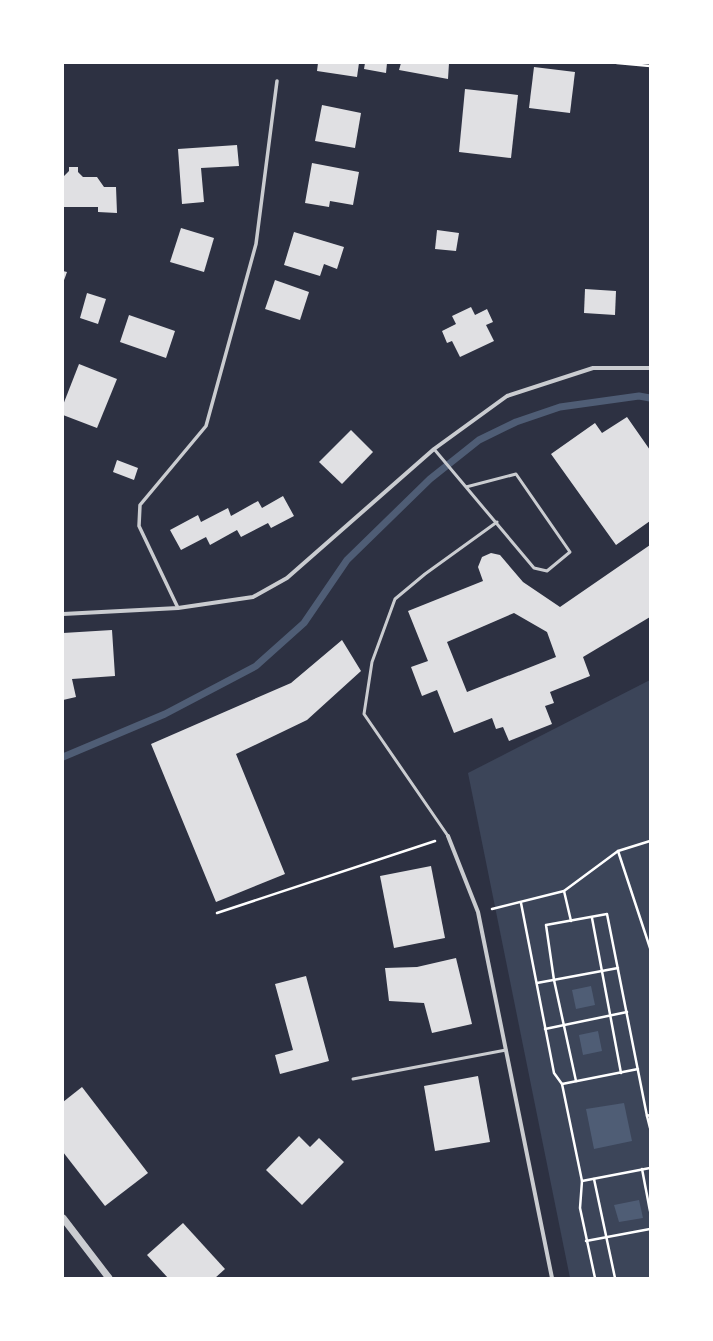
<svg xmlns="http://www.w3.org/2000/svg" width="713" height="1341" font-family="Raleway,sans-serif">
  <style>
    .green { fill: #3c4559 }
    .water { fill: #4f5d75 }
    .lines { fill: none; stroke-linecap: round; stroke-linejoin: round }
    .stream { stroke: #4f5d75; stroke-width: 7 }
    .building { fill: #e0e0e3; fill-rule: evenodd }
    .path { stroke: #fff; stroke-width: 2.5 }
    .service { stroke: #caccd0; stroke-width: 3 }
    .pedestrian { stroke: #caccd0; stroke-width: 3.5 }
    .minor { stroke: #caccd0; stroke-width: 4 }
    .tertiary { stroke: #caccd0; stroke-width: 7 }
  </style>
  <rect width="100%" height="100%" fill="#2d3142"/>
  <!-- green -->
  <polygon class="green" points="650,680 650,1278 570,1278 468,773"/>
  <!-- water -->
  <g class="water">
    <polygon points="591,986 595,1005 576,1009 572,990"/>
    <polygon points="598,1031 602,1051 583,1055 579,1035"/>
    <polygon points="624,1103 632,1141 594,1149 586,1109"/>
    <polygon points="639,1200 643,1218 619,1222 614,1205"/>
  </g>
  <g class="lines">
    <!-- stream -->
    <polyline class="stream" points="63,757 165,714 256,666 304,623 347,560 430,479 479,440 516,422 560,407 639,396 650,398"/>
  </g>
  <!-- building -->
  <g class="building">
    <polygon points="318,63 359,63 357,77 317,71"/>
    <polygon points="365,63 387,63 386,73 364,69"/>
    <polygon points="401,63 449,63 448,79 399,70"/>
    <polygon points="534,67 575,72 570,113 529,108"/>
    <polygon points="465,89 518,95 511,158 459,152"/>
    <polygon points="322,105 361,113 355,148 315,141"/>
    <polygon points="237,145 239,166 201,168 204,202 182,204 178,149"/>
    <polygon points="312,163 359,172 353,205 330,201 329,207 305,203"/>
    <polygon points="69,167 78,167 78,172 83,177 97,177 104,187 116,187 117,213 98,212 98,207 63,207 63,177 69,171"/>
    <polygon points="181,228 214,238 204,272 170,262"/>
    <polygon points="437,230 459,233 456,251 435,249"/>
    <polygon points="294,232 344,247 337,269 324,264 320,276 284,265"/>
    <polygon points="63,271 67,272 63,283"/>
    <polygon points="275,280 309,292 300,320 265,309"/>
    <polygon points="585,289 616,291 615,315 584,313"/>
    <polygon points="87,293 106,299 98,324 80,318"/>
    <polygon points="471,307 475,315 487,309 493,322 486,325 494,341 460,357 452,341 447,343 442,331 456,324 452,316"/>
    <polygon points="129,315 175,331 166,358 120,342"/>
    <polygon points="79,364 117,379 97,428 63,415 63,405"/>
    <polygon points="627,417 650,450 650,521 616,545 551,454 595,423 602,433"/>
    <polygon points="351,430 373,452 342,484 319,462"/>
    <polygon points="117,460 138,468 134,480 113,472"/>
    <polygon points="283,496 294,516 271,528 268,523 241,537 237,530 210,545 206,537 181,550 170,530 198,515 201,522 228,508 231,516 258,501 262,508"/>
    <path d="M650 545V617L583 657 590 676 550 692 554 703 545 706 552 724 509 741 503 727 496 729 492 718 454 733 437 690 422 696 411 667 428 661 408 611 483 581 478 567 482 557 491 553 500 555 523 582 560 607ZM514 613 547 632 556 657 467 692 447 642Z"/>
    <polygon points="112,630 115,676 72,679 76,697 63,700 63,633"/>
    <polygon points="342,640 361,671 307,720 236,754 285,874 216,902 151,744 291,683"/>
    <polygon points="431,866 445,938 394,948 380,876"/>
    <polygon points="456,958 472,1024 432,1033 424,1003 389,1001 385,968 417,967"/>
    <polygon points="306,976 329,1061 280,1074 275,1055 293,1050 275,984"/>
    <polygon points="478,1076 490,1142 435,1151 424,1086"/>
    <polygon points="82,1087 148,1173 105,1206 63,1152 63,1102"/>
    <polygon points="299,1136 310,1147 319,1138 344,1162 302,1205 266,1170"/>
    <polygon points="183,1223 225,1269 215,1278 168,1278 147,1255"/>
  </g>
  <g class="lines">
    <!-- path -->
    <g class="path">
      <polyline points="617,63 650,66"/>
      <polyline points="618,851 650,948"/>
      <polyline points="564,891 571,921"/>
      <polyline points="521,903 554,1073 562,1084 582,1181 580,1208 595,1278"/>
      <polyline points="492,909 564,891 618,851 650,841"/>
      <polyline points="217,913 435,841"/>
      <polyline points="592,918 621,1073"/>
      <polyline points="537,983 618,968"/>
      <polyline points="545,1029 627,1012"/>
      <polyline points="576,1081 554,980 546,925 607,914 647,1116"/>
      <polyline points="562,1084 638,1069"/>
      <polyline points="650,1115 647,1116 650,1128"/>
      <polyline points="642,1169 650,1211"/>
      <polyline points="594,1179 615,1278"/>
      <polyline points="582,1181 650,1168"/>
      <polyline points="586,1241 650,1229"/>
    </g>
    <!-- service -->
    <g class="service">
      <polyline points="434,449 534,568 547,571 570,552 516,474 466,487"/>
      <polyline points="448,836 364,714 372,662 395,599 425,574 497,522"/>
      <polyline points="353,1079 506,1050"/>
    </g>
    <!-- pedestrian -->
    <polyline class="pedestrian" points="178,608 139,526 140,505 206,426 256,244 277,81"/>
    <!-- minor -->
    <g class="minor">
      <polyline points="63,614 178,608 253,597 287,578 434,449 507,396 593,368 650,368"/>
      <polyline points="448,836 478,912 552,1278"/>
    </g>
    <!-- tertiary -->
    <polyline class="tertiary" points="63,1218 109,1278"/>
  </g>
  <!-- border -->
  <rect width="713" height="1341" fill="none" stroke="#ffffff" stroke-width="128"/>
</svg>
